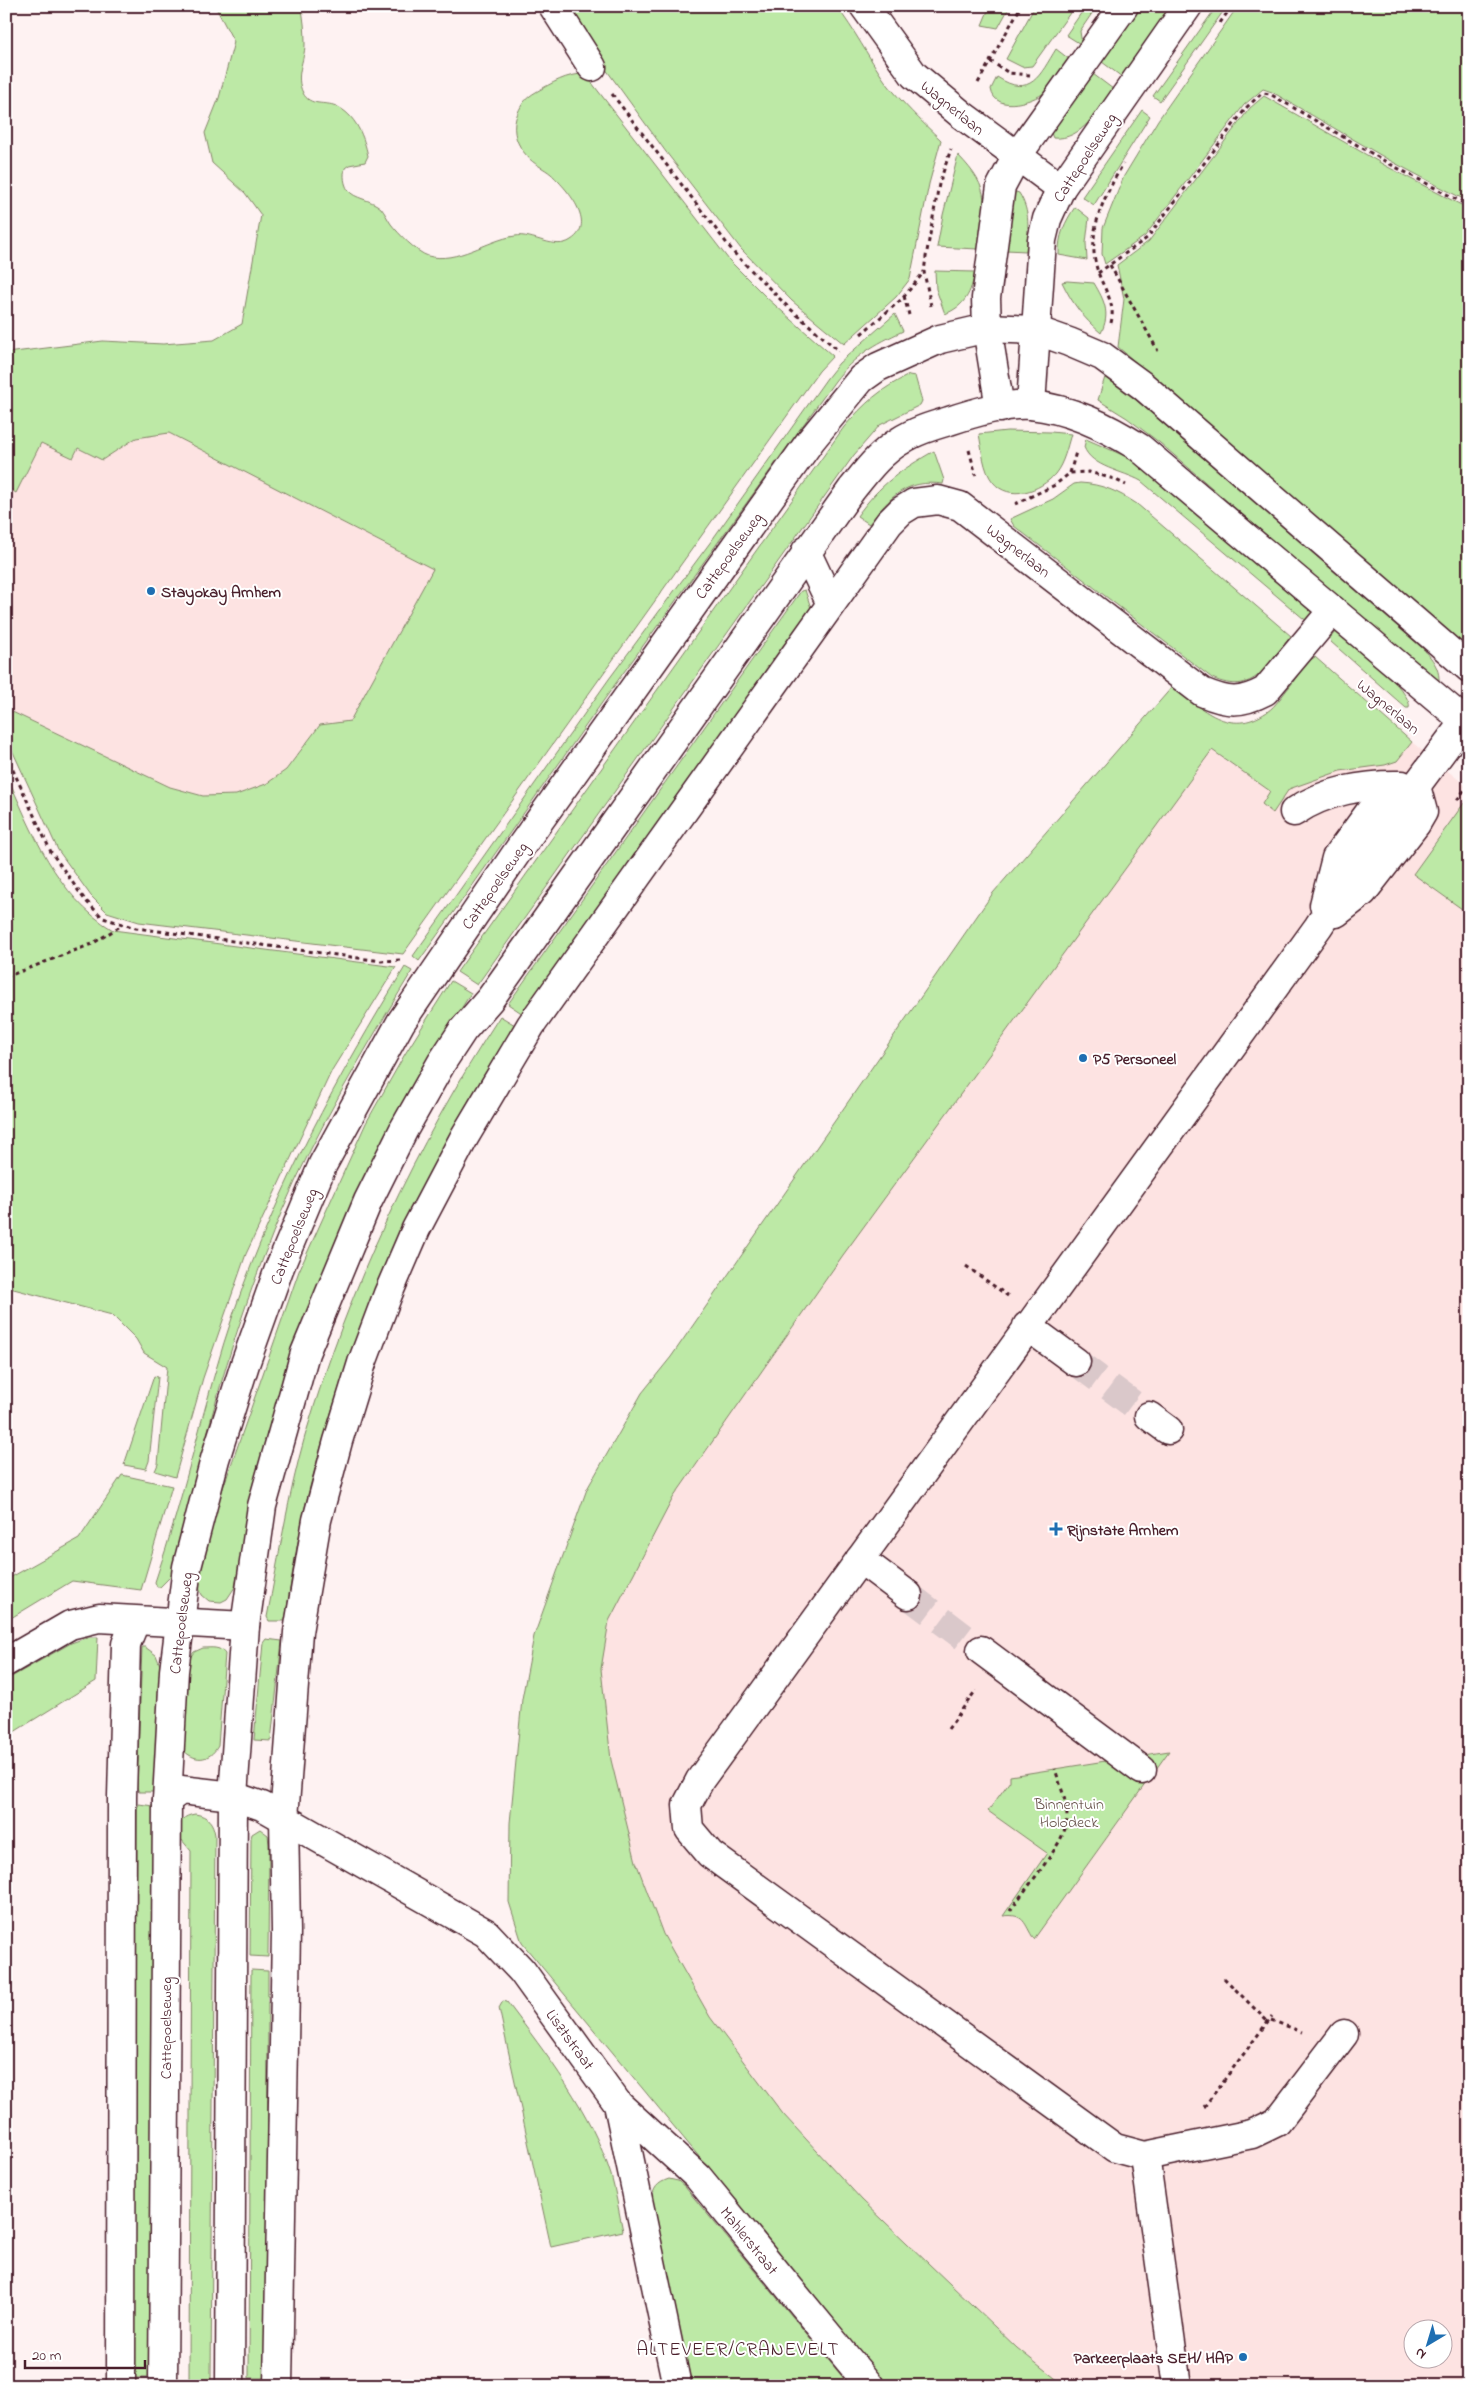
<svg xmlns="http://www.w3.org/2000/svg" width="1475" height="2392" font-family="'Indie Flower',sans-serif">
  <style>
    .built { fill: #fde3e2; fill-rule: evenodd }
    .green { fill: #bde9a6; stroke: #848468 }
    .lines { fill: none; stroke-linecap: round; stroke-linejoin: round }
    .minor-tunnel { stroke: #dac8ca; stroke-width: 28; stroke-dasharray: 28 14; stroke-linecap: butt }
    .minor-casing { stroke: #4a1f2b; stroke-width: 31 }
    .path { stroke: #4a1f2b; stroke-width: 3; stroke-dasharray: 4 4; stroke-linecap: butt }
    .minor { stroke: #fff; stroke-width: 28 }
    .poi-dot { fill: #1f6fb2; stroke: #fff; stroke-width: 2 }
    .labels { text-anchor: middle; stroke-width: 4; stroke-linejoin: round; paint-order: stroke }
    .street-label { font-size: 16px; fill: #4a1f2b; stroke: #fff }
    .poi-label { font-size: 16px; font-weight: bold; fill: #4a1f2b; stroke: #fff; text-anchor: start }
    .park-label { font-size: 16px; fill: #67524a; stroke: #fff }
    .quarter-label { font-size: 19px; letter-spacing: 1px; fill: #4a1f2b; stroke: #fff }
  </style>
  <rect width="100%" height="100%" fill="#fef2f2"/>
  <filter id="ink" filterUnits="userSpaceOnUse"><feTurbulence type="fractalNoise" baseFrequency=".02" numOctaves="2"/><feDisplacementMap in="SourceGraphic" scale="10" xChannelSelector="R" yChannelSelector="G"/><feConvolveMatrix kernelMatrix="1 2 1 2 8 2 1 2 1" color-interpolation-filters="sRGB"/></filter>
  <g filter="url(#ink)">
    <!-- built -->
    <g class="built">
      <polygon points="169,433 434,569 350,722 320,725 286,770 266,784 236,795 203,796 170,787 6,709 6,487 16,493 41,442 73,458 78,448 102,460 136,438"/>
      <path d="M1317 666 1469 788V2386H1065L1017 2348 862 2200 783 2114 710 2017 663 1934 636 1862 611 1760 574 1681 712 1377 1212 750 1250 726ZM1412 2330H1442V2360H1412Z"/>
    </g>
    <!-- green -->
    <g class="green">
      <path d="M215 6H301C304 17 305 33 305 44 305 61 294 75 303 93 310 107 325 101 336 106 356 115 364 137 368 156L365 162 349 165 345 168C343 175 344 184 348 190 354 199 371 199 381 208 385 213 387 218 391 224 398 233 416 252 428 256 457 264 487 240 515 236 533 233 555 251 571 240 598 223 566 188 551 174 544 168 533 164 527 156 517 145 512 132 516 118 520 106 525 98 536 92 552 83 566 74 585 74L729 260 767 298 833 356 819 371 403 954 139 922 107 912 91 896 58 850 13 752 6 743V709L170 787 203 796 236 795 266 784 286 770 320 725 350 721 433 569 169 433 136 438 102 460 78 448 73 458 41 443 16 493 6 487V353L103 341 163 344 214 340 242 324 261 215 245 193 212 163 205 133 219 98 234 42Z"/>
      <path d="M566 6H836C855 30 868 57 885 81 902 103 921 121 941 140L929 184 910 279 896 297 844 344 792 301 741 249 666 152 600 61Z"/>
      <polygon points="990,6 1010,6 998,28 982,25"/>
      <polygon points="1035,6 1075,6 1032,66 1022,67 1006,59"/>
      <polygon points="1086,6 1097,6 1080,31 1082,45 1066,35"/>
      <polygon points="1141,6 1172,6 1122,77 1102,62"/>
      <polygon points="1217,6 1227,6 1160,101 1153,96"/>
      <polygon points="1238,6 1469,6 1469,202 1389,160 1272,92 1263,89 1244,105 1145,236 1105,264 1102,254 1103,228 1124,176 1158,120"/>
      <path d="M1056 49 1073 62C1066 71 1059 82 1050 89 1036 101 995 115 991 89L997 77C1031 99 1040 75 1056 49Z"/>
      <path d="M1093 74 1113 89C1099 109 1082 141 1053 138L1051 133Z"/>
      <polygon points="1264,96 1386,166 1469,209 1469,651 1118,347 1124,299 1117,265 1149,241 1250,108"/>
      <polygon points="1142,110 1150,116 1094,205 1082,197"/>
      <path d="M958 155C993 191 985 203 978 249L937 247 943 215Z"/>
      <path d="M1016 192 1019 193C1031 212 1028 230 1026 251L1006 250 1013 195Z"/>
      <path d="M1075 207 1089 218 1086 243 1087 260 1059 255C1058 236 1065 222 1075 207Z"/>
      <path d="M935 271 975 272C971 293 965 306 945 314L936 289Z"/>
      <path d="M1067 281 1094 283C1104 300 1111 313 1101 333 1083 318 1072 303 1062 282Z"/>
      <path d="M895 314 903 331C875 344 854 356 835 381L616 683 419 961 413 956 609 679 712 540 827 378 839 363Z"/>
      <path d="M909 375 915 376 922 401 920 405 880 425 854 455 477 985 457 972 844 427C865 403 880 389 909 375Z"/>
      <path d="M1105 377 1136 400 1413 640C1425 650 1440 664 1439 681H1435L1160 443 1127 418 1098 400Z"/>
      <path d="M1007 431 1051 432 1071 434C1067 447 1064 463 1055 474 1041 491 1009 502 993 482 983 470 982 449 979 434Z"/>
      <path d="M1086 439 1127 457 1145 469 1314 612 1307 620 1304 619 1141 481C1123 471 1091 467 1084 447Z"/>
      <path d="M934 451 944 480 943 484C906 479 890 497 869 524L857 516C880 484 901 470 934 451Z"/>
      <path d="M1080 483C1102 484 1119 492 1137 504L1291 636C1268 665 1254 697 1212 678L1014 526 1010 519 1053 499 1074 484Z"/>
      <polygon points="805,590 811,608 809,610 523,1014 508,1004 801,591"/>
      <path d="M1336 631C1350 643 1415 692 1409 708H1406L1331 642 1330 638Z"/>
      <path d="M1315 657 1412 742 1397 761 1385 765 1340 771 1289 789 1273 813 1262 804 1270 791 1212 750 843 1255 673 1498 609 1621 601 1669 611 1760 636 1862 663 1934 710 2017 783 2114 862 2200 1017 2348 1065 2386H889L522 1943 509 1902 510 1823 522 1699 534 1636 587 1489 642 1393 671 1357 993 893 1173 686C1202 709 1229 738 1267 712 1276 706 1283 694 1290 686 1297 677 1305 662 1315 657Z"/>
      <path d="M6 773C31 830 57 897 113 930L396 967 332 1070 246 1254 203 1378 175 1477 155 1471 158 1464 167 1367 144 1353 136 1339 112 1315 6 1287Z"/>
      <polygon points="1464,803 1469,807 1469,914 1413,874"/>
      <path d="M405 967 412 971C365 1049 318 1127 282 1211 234 1325 201 1444 177 1565L171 1576 160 1587H157L155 1582C186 1492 204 1399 235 1309 278 1186 337 1078 405 967Z"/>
      <polygon points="451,981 471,993 409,1092 361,1186 332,1250 294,1350 248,1515 235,1587 227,1599 221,1602 209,1601 202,1595 197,1583 209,1528 299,1271 366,1123 405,1054"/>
      <path d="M500 1016 515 1025C436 1147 377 1268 333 1407 322 1444 310 1482 302 1521 295 1554 290 1588 285 1621H269L267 1617C279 1557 288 1495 305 1436 350 1285 414 1148 500 1016Z"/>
      <polygon points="154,1376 158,1377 149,1461 146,1469 124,1465"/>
      <polygon points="122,1475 172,1486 141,1590 72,1581 6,1621 6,1580 79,1539"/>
      <polygon points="88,1637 98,1637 96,1681 6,1737 6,1680 71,1643"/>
      <polygon points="266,1639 282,1641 271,1741 254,1740 263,1643"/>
      <polygon points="142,1647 145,1647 156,1655 163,1673 155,1792 139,1792 137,1788"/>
      <path d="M203 1648C211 1648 220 1646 225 1654L218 1746C209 1762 194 1762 182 1749L186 1663 194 1652Z"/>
      <path d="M1169 1751 1034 1939C1024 1924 1025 1913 1003 1916L1047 1853 988 1811 1010 1781V1776Z"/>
      <polygon points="139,1804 153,1806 152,2378 134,2378 137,1808"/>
      <path d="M195 1814C208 1816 213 1822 215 1835L211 2379 189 2380 191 1851 176 1833C179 1821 183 1816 195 1814Z"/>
      <polygon points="260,1829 268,1835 269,1845 268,1957 250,1956 251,1838 252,1834"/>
      <polygon points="251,1970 268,1971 267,2378 249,2378"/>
      <path d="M503 2001 507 2002C547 2055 591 2111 611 2175 616 2193 619 2213 623 2231L551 2247 499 2008Z"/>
      <path d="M669 2179 678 2181 685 2187 850 2386H692L652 2200C653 2188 657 2183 669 2179Z"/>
    </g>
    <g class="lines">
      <!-- minor-tunnel -->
      <g class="minor-tunnel">
        <polyline points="1076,1362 1149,1416"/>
        <polyline points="908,1595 981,1650"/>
      </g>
      <!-- minor casing -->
      <g class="minor-casing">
        <g id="minor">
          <polyline points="553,6 592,67"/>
          <polyline points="864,6 914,75 962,115 1061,188"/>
          <polyline points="1031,405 1042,240 1047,219 1061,188 1188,6"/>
          <polyline points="1000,408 987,328 986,298 1001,186 1017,156 1124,6"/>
          <polyline points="806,551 830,602"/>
          <path d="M1294 812C1324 791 1365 784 1402 785"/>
          <polyline points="1324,905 1336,858 1380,798 1416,786"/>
          <polyline points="1336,913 1363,892 1416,824 1423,812 1416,786"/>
          <polyline points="1027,1326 1076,1362"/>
          <polyline points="1149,1416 1168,1430"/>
          <polyline points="860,1559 908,1595"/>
          <polyline points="981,1650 1142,1770"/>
          <polyline points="6,1662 70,1625 99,1618 245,1626"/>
          <polyline points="167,1800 181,1790 233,1796 262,1806 486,1933 522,1971 618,2104 677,2386"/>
          <polyline points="1344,2034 1277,2122 1252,2134 1145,2156 1115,2148 710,1854 689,1829 687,1805 700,1780 740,1725 1318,927 1369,849 1469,715"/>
          <polyline points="618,2104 698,2177 870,2386"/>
          <polyline points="1145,2156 1177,2386"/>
          <polyline points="121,2386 122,1797 126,1644 135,1622"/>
          <polyline points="163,2386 167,1800 174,1671 187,1567 215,1459 245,1364 279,1269 323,1164 401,1022 522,845 811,440 861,379 878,367 940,339 987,328 1035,330 1069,342 1102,356 1143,386 1469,668"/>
          <path d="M230 2386 233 1796 245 1626 262 1506 305 1353 368 1201 404 1129 442 1062 463 1030 490 999 852 489C866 472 880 453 900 441 915 431 932 426 949 421 973 413 1005 403 1031 405 1071 409 1107 427 1140 448L1469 725"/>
          <path d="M278 2386 286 1931 284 1818 298 1632 317 1520 338 1441 362 1363 388 1294 416 1229 465 1136 531 1025 889 523 901 511 914 503 938 500 960 506 1202 692C1228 703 1240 704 1265 691L1333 610"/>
        </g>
      </g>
      <!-- path -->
      <g class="path">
        <polyline points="1220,23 1232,6"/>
        <polyline points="990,61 1009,73 1030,75"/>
        <polyline points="978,83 1021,6"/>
        <polyline points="612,94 735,254 787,306 839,351"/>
        <polyline points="1110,265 1158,351"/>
        <polyline points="1098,273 1147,238 1247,107 1262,93 1270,94 1388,163 1469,206"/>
        <polyline points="904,296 909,315"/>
        <polyline points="931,306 924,272 926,257 939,184 951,149"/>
        <path d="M1111 323C1116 303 1104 290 1098 272 1085 233 1104 197 1123 164"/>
        <polyline points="861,334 902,299 924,272"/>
        <polyline points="969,450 976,475"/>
        <polyline points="1070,473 1076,452"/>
        <polyline points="1015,504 1055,485 1070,473 1089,472 1114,479 1126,485"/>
        <polyline points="6,755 51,852 85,900 103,918 136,928 381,961 400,960"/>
        <polyline points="1457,800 1469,784"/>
        <polyline points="6,977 92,944 122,925"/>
        <polyline points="966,1266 1008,1296"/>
        <polyline points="948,1729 976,1690"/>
        <path d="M1010 1911C1024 1890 1061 1848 1066 1825 1070 1808 1060 1785 1055 1769"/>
        <polyline points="1224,1978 1269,2023"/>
        <polyline points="1271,2020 1302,2032"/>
        <polyline points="1204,2107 1272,2016"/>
      </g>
      <!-- minor -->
      <use href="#minor" class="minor"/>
    </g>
  </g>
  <!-- markers -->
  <g class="poi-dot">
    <circle cx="151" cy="591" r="5"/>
    <circle cx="1083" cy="1058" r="5"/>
    <path d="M1053.5 1521.5h5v5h5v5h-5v5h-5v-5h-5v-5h5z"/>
    <circle cx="1243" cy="2357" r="5"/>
  </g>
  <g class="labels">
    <!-- street labels -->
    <g class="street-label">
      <text transform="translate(953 107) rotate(39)" y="6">Wagnerlaan</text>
      <text transform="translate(1084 157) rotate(-57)" y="6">Cattepoelseweg</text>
      <text transform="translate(1019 550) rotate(38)" y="6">Wagnerlaan</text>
      <text transform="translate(728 555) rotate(-54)" y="6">Cattepoelseweg</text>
      <text transform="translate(1389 706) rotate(40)" y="6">Wagnerlaan</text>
      <text transform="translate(494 885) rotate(-55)" y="6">Cattepoelseweg</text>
      <text transform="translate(293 1236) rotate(-68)" y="6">Cattepoelseweg</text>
      <text transform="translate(180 1623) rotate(-83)" y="6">Cattepoelseweg</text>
      <text transform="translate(165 2028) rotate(-90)" y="6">Cattepoelseweg</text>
      <text transform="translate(571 2039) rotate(54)" y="6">Lisztstraat</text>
      <text transform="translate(750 2240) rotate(51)" y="6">Mahlerstraat</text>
    </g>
    <!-- poi labels -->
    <g class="poi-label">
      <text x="161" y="597">Stayokay Arnhem</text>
      <text x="1093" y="1064">P5 Personeel</text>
      <text x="1067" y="1535">Rijnstate Arnhem</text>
      <text x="1233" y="2363" text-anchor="end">Parkeerplaats SEH/ HAP</text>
    </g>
    <!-- park labels -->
    <g class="park-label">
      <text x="1069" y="1809">Binnentuin<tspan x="1069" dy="18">Holodeck</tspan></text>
    </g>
    <!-- quarter labels -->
    <g class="quarter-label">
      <text x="738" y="2355">ALTEVEER/CRANEVELT</text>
    </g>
  </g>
  <!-- margin -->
  <rect width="1475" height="2392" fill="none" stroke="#fff" stroke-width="25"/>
  <rect x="12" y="12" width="1450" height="2367" fill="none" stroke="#4a1f2b" stroke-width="2" filter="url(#ink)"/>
  <!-- north arrow -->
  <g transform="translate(1428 2344) rotate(218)"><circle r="24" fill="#ffffff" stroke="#b7a5aa"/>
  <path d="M0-4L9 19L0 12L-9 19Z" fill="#1f6fb2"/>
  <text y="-8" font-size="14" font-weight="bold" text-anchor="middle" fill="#4a1f2b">N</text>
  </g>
  <!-- scale -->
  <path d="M25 2360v8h120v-8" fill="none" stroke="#4a1f2b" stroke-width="2.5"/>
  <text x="32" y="2360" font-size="15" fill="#4a1f2b" stroke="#ffffff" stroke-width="4" paint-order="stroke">20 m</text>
</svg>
